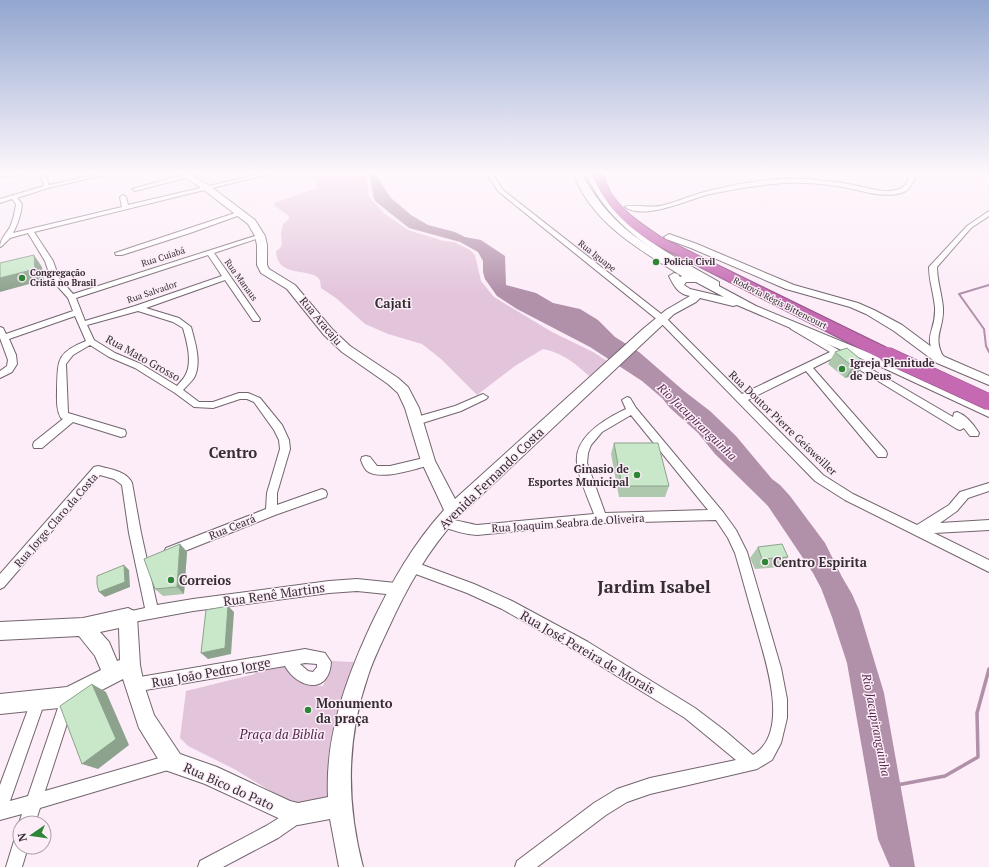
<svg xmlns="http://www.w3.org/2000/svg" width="989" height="867" font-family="'PT Serif',serif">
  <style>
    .green { fill: #e3c5db }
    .water { fill: #b190a9 }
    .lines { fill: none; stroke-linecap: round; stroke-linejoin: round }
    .stream-far1 { stroke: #b190a9; stroke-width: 2 }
    .stream { stroke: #b190a9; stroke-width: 3.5 }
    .street-casing { stroke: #72656e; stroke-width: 2 }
    .secondary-casing { stroke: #72656e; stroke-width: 2 }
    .highway-casing { stroke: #925585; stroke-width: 2 }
    .street { fill: #fff; fill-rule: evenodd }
    .secondary { fill: #fff; fill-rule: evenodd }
    .highway { fill: #c56ab2; fill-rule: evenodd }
    .highway-bridge-casing { stroke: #925585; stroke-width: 17; stroke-linecap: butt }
    .highway-bridge { stroke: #c56ab2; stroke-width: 16 }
    .wall { fill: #adc8ad }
    .shaded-wall { fill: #8da28d }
    .building { fill: #c9e8c9; stroke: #8da28d }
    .poi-dot { fill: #2d8636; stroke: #fcedf8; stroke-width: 1.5 }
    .labels { text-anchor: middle; stroke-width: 3; stroke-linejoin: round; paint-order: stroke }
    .far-street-label { font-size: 9px; fill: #342e32; stroke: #fcedf8 }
    .far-poi-label { font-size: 9px; font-weight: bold; fill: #342e32; stroke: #fcedf8; text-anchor: start }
    .street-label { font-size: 11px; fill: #342e32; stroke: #fcedf8 }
    .poi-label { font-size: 11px; font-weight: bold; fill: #342e32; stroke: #fcedf8; text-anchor: start }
    .water-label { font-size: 12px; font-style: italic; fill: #582c4f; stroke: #fcedf8 }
    .far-district-label { font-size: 13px; font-weight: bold; fill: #342e32; stroke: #fcedf8 }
    .near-street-label { font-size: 13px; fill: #342e32; stroke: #fcedf8 }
    .near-poi-label { font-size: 13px; font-weight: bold; fill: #342e32; stroke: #fcedf8; text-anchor: start }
    .near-park-label { font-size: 13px; font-style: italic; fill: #512548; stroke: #fcedf8 }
    .district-label { font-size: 15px; font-weight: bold; fill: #342e32; stroke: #fcedf8 }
    .near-district-label { font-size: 18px; font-weight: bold; fill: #342e32; stroke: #fcedf8 }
  </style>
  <rect width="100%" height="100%" fill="#fcedf8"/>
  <!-- green -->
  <g class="green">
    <path d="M309 172H357C373 179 365 187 370 198L385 214 408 230 444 241 454 242 470 250 475 255 481 281 494 297 552 332 593 352 607 361 589 376C575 363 561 352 543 349L515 366 477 395 441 359 422 344 388 334 365 324 336 298 321 288 320 280 316 276C300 269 277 275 276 251 285 246 281 241 281 234 281 231 283 227 283 224L289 219V216L275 206 274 203 315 189 317 187 314 179 306 175Z"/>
    <polygon points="332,661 354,662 342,697 329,796 317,801 294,805 234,769 188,746 180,738 186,691 255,674 254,668 288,664 305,685 323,686"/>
  </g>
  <!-- water -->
  <path class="water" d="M362 172H374L391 198 411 215 428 225 455 232 465 237 481 240 505 256 506 285 536 293 553 303 580 309 598 320 615 337 639 352 684 391 710 411 736 436 772 479 780 485 790 496 825 543 842 577 852 594 859 610 884 693 915 867H890L878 839 847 663 832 617 821 588 813 573 768 506 715 454 698 433 670 408 662 398 642 381 590 347 517 309 497 296 485 279 483 272V261L478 252 460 242 409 228 375 201C370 191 375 176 362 172Z"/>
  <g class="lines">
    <!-- stream-far1 -->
    <polyline class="stream-far1" points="989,285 959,294 984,329 986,346 989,352"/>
    <!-- stream -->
    <polyline class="stream" points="897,785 945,776 978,757 977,713 989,669"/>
    <!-- street casing -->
    <g class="street-casing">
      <g id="street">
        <polygon points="14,172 29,172 26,174 0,177 0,173"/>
        <path d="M108 172H117L48 188 17 198 22 204C21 214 18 224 13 233L122 207 120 197 123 195 126 197 128 205 268 172H277L34 232 53 261 59 278 73 294 258 235H262V237L214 253 260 319 259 321H253L225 280 146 308 179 318 191 327C195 342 202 363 194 378 191 382 187 386 183 390L199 402H213L239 393H248L260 398 282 425 289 440 290 449 277 493V505L322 489 326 491 327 494 326 497 275 515 170 557 166 556 164 552 166 548 266 509 267 493 280 449 279 440 274 430 254 402 247 399H240L213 408 194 407 175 393 135 368 109 357 90 345 73 355 66 364 68 413 125 430 126 433 125 436 121 437 73 422 42 448H34L33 445 34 442 63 419 61 418C56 409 57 399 57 390 58 360 56 353 86 341L75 316 9 339 16 355 17 364 12 372 0 378V371L7 366 8 360 0 338V327L3 328 6 334 73 311 68 298 51 279 45 261 28 233 10 238 2 246 0 247C0 239 6 234 10 227 13 220 15 212 16 204L12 199 0 203V199L44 186 41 176H45L49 185ZM208 255 222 276 135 306 85 321 76 298ZM138 311 173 322 183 328C187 342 193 363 185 376 183 380 179 383 177 386L141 364 115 353 94 340 87 325Z"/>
        <polygon points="200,172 208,172 135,191 132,189 186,174"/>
        <path d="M488 172H494L495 178 503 190 665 317 742 394 830 352 791 329 790 327 791 325 794 324 953 417 954 413 957 412C966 415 974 425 979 433L978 436H970L964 428 960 430 957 429 837 356 813 368 886 451 887 454 886 457H878L806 371 748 400 823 475 853 494 917 525 949 505 960 492 989 483V491L968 498 957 511 940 523 989 520V530L934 533 989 560V572L845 500 815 481 659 321 499 192 489 178Z"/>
        <path d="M585 172H591C597 186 604 199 615 211 640 240 686 263 719 282V286H713C661 254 611 231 585 172Z"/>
        <path d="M904 172H910L915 178C912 184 910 189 904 192 884 200 858 189 837 186 819 183 801 182 783 183 758 185 734 189 710 194 689 199 644 221 625 207 629 204 652 208 660 206 674 203 687 197 701 193 737 183 778 176 815 180 826 181 837 182 848 184 864 186 884 195 899 189 904 187 907 183 909 178Z"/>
        <polygon points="241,211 244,213 243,214 190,233 122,255 116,255 115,253"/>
        <path d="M989 211V216L971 228 937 267C937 281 942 294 943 308 944 331 931 336 945 360L944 362H938C921 334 936 334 935 308 934 294 929 281 929 267L967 226Z"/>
        <polygon points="483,394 488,397 486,399 461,411 416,425 413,424 411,421 413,418 455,406"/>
        <path d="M627 397 630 398 636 408 723 512 736 530 747 552 781 668 787 699V718L781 743 772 760 757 769 650 794 627 802 606 815 537 867H515L517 861 594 803 617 789 650 778 736 760 685 718 578 652 502 609 467 593 405 570 403 566 405 562 409 560 474 584 512 601 588 642 695 708 724 730 753 755C792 732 764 657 755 623 748 600 742 576 735 553L728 538 716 520 601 523 477 535C463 534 451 530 438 525L436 522 438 519C444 516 468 524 477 525L594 514C589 501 578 476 577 463 574 436 607 418 626 409L622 400ZM631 415 708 510 605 513 587 463 588 453 591 445 602 432Z"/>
        <path d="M366 456 370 457 377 466H390L428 457 432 458 433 461 432 464C417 469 380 481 367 471 364 468 362 463 361 460L362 457Z"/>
        <path d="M98 466C109 469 127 471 132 483L141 533 157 605 193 599 329 581 357 579 396 583 400 585 402 589 400 593 396 595 357 591 329 593 193 611 128 623 123 621 122 617 123 613 145 608 129 533 122 485 114 479 100 475 4 587 0 589V574L94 467Z"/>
        <path d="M305 649 325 653 331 662C329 695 298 689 285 666L134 692 129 690 127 685 129 680 134 678ZM305 663 317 664V667L313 672 308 671 300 664Z"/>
        <polygon points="38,694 43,696 45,701 10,801 28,796 60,702 62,697 67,695 72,697 74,702 45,791 173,754 178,757 181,762 178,767 40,808 35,823 20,823 20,826 19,823 22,814 0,820 0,785 33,696"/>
        <polygon points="298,806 304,808 306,814 304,820 278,838 223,867 198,867 200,861 266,826"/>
        <polygon points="20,839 20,847 28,847 22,867 6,867 14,841"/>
      </g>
    </g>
    <!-- secondary casing -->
    <g class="secondary-casing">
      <g id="secondary">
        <path d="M177 172H186L210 186 255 220 265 236 267 245V265L269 269 295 285 332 329 350 346 398 378 408 387 419 408 435 461 455 499 643 329 666 310 690 296C678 294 674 286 669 276L674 273 678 274 680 277 682 276C640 250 590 222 573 172H581C611 229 645 243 697 276L702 277 756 306 896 364 989 406V417L888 370 737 305 733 306 700 298 696 302 674 314 459 516C428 550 407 587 388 629 381 644 373 660 368 676 346 740 346 802 363 867H339L330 819 298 825 289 823 205 784 165 770 139 728 123 679 69 707 0 714V694L67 687 101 670 95 656 79 636 0 640V622L83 618 128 608 134 611 137 617 140 665 144 685 154 715 180 754 217 767 290 801 298 803 328 797C325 736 346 679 371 625 391 583 413 544 444 510L421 461 405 408 398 393 388 384 342 352 324 335 287 289 261 273 257 265V245L255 236 248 224 204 190ZM686 282H696L724 297 690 289 684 285ZM119 628 120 660 117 661 109 642 100 632Z"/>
        <polygon points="669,234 697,244 794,285 858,303 874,310 902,325 945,357 989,376 989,385 937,363 894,331 866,314 850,307 786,289 691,248 666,239 664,237"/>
      </g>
    </g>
    <!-- highway casing -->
    <g class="highway-casing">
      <path id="highway" d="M591 172H601C604 178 607 185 610 192 622 212 643 225 662 238L893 351 895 355 893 359 887 360 881 359 653 243C621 221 607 208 591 172Z"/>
    </g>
    <!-- street -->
    <use href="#street" class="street"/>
    <!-- secondary -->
    <use href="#secondary" class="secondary"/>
    <!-- highway -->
    <use href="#highway" class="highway"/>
    <!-- highway-bridge casing -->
    <g class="highway-bridge-casing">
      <polyline id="highway-bridge" points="887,355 989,402"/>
    </g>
    <!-- highway-bridge -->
    <use href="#highway-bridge" class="highway-bridge"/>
  </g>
  <!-- wall -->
  <g class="wall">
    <polygon points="835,352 865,363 857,374 845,378 828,364"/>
    <polygon points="614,443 669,486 665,497 619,497 611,454"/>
    <polygon points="180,544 187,552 184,594 163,596 155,589"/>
    <polygon points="758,547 788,557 780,567 755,569 750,558"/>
  </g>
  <!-- shaded-wall -->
  <g class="shaded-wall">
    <polygon points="34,255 42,267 44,280 0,292 0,278"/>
    <polygon points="865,363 857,374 845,378 853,367"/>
    <polygon points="180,544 187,552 184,594 177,587"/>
    <polygon points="124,565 129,570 130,587 105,597 99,592"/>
    <polygon points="228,606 234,612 231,654 208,659 201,653"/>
    <polygon points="92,684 106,692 129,745 98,769 82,764"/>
  </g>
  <!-- building -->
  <g class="building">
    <polygon points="34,255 35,269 0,278 0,263"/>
    <polygon points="847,348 865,363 853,367 835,352"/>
    <polygon points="614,443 658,443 669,486 622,486"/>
    <polygon points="180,544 177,587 155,589 144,559"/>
    <polygon points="782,544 788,557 762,559 758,547"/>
    <polygon points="124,565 125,582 99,592 97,584 97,576"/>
    <polygon points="228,606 225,648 201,653 206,610"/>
    <polygon points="92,684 116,739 82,764 60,706"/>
  </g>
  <!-- sky -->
  <linearGradient id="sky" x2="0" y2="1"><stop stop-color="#92a6cf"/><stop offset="0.59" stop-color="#fef7fc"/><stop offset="1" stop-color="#fef7fc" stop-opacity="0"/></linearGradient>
  <rect width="989" height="293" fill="url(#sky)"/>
  <!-- markers -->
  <g class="poi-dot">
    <circle cx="656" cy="262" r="4"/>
    <circle cx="22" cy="278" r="4"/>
    <circle cx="842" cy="369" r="4"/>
    <circle cx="637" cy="475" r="4"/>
    <circle cx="765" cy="562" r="4"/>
    <circle cx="171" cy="580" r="4"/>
    <circle cx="308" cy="710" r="4"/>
  </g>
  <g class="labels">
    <!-- far-street labels -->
    <g class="far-street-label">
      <text transform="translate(597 256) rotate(38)" y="3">Rua Iguape</text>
      <text transform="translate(163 257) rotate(-18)" y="3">Rua Cuiabá</text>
      <text transform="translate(241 280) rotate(54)" y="3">Rua Manaus</text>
      <text transform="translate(152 292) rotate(-19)" y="3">Rua Salvador</text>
      <text transform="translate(780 303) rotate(27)" y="3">Rodovia Régis Bittencourt</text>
    </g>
    <!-- far-poi labels -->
    <g class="far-poi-label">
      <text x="664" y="265">Policia Civil</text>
      <text x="30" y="276">Congregação<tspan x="30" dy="10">Cristã no Brasil</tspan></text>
    </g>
    <!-- street labels -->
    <g class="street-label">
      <text transform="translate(321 321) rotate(50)" y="4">Rua Aracaju</text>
      <text transform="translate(143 358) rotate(29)" y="4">Rua Mato Grosso</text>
      <text transform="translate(783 423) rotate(44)" y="4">Rua Doutor Pierre Geisweiller</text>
      <text transform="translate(56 520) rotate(-49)" y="4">Rua Jorge Claro da Costa</text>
      <text transform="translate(568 523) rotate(-4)" y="4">Rua Joaquim Seabra de Oliveira</text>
      <text transform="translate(232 527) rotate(-22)" y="4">Rua Ceará</text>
    </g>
    <!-- poi labels -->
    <g class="poi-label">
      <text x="850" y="367">Igreja Plenitude<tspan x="850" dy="13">de Deus</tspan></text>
      <text x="629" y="473" text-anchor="end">Ginasio de<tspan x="629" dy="13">Esportes Municipal</tspan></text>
    </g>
    <!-- water labels -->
    <g class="water-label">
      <text transform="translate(697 422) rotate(44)" y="4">Rio Jacupiranguinha</text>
      <text transform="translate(876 725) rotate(79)" y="4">Rio Jacupiranguinha</text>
    </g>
    <!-- far-district labels -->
    <g class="far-district-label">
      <text x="393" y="308">Cajati</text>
    </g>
    <!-- near-street labels -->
    <g class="near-street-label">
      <text transform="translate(491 478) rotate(-44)" y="5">Avenida Fernando Costa</text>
      <text transform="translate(274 594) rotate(-8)" y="5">Rua Renê Martins</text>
      <text transform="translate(588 652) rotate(30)" y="5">Rua José Pereira de Morais</text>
      <text transform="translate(211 672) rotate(-10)" y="5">Rua João Pedro Jorge</text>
      <text transform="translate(229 786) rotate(24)" y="5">Rua Bico do Pato</text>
    </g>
    <!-- near-poi labels -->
    <g class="near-poi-label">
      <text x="773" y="567">Centro Espirita</text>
      <text x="179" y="585">Correios</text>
      <text x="316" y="708">Monumento<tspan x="316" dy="15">da praça</tspan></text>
    </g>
    <!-- near-park labels -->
    <g class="near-park-label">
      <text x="282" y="739">Praça da Biblia</text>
    </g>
    <!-- district labels -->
    <g class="district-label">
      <text x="233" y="458">Centro</text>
    </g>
    <!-- near-district labels -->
    <g class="near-district-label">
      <text x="654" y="593">Jardim Isabel</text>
    </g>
  </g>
  <!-- north arrow -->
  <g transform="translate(32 835) rotate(257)"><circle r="19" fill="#fcedf8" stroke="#aca1a9"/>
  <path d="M0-3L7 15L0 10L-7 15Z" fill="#2d8636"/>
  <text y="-6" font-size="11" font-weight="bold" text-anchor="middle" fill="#342e32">N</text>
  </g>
</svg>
